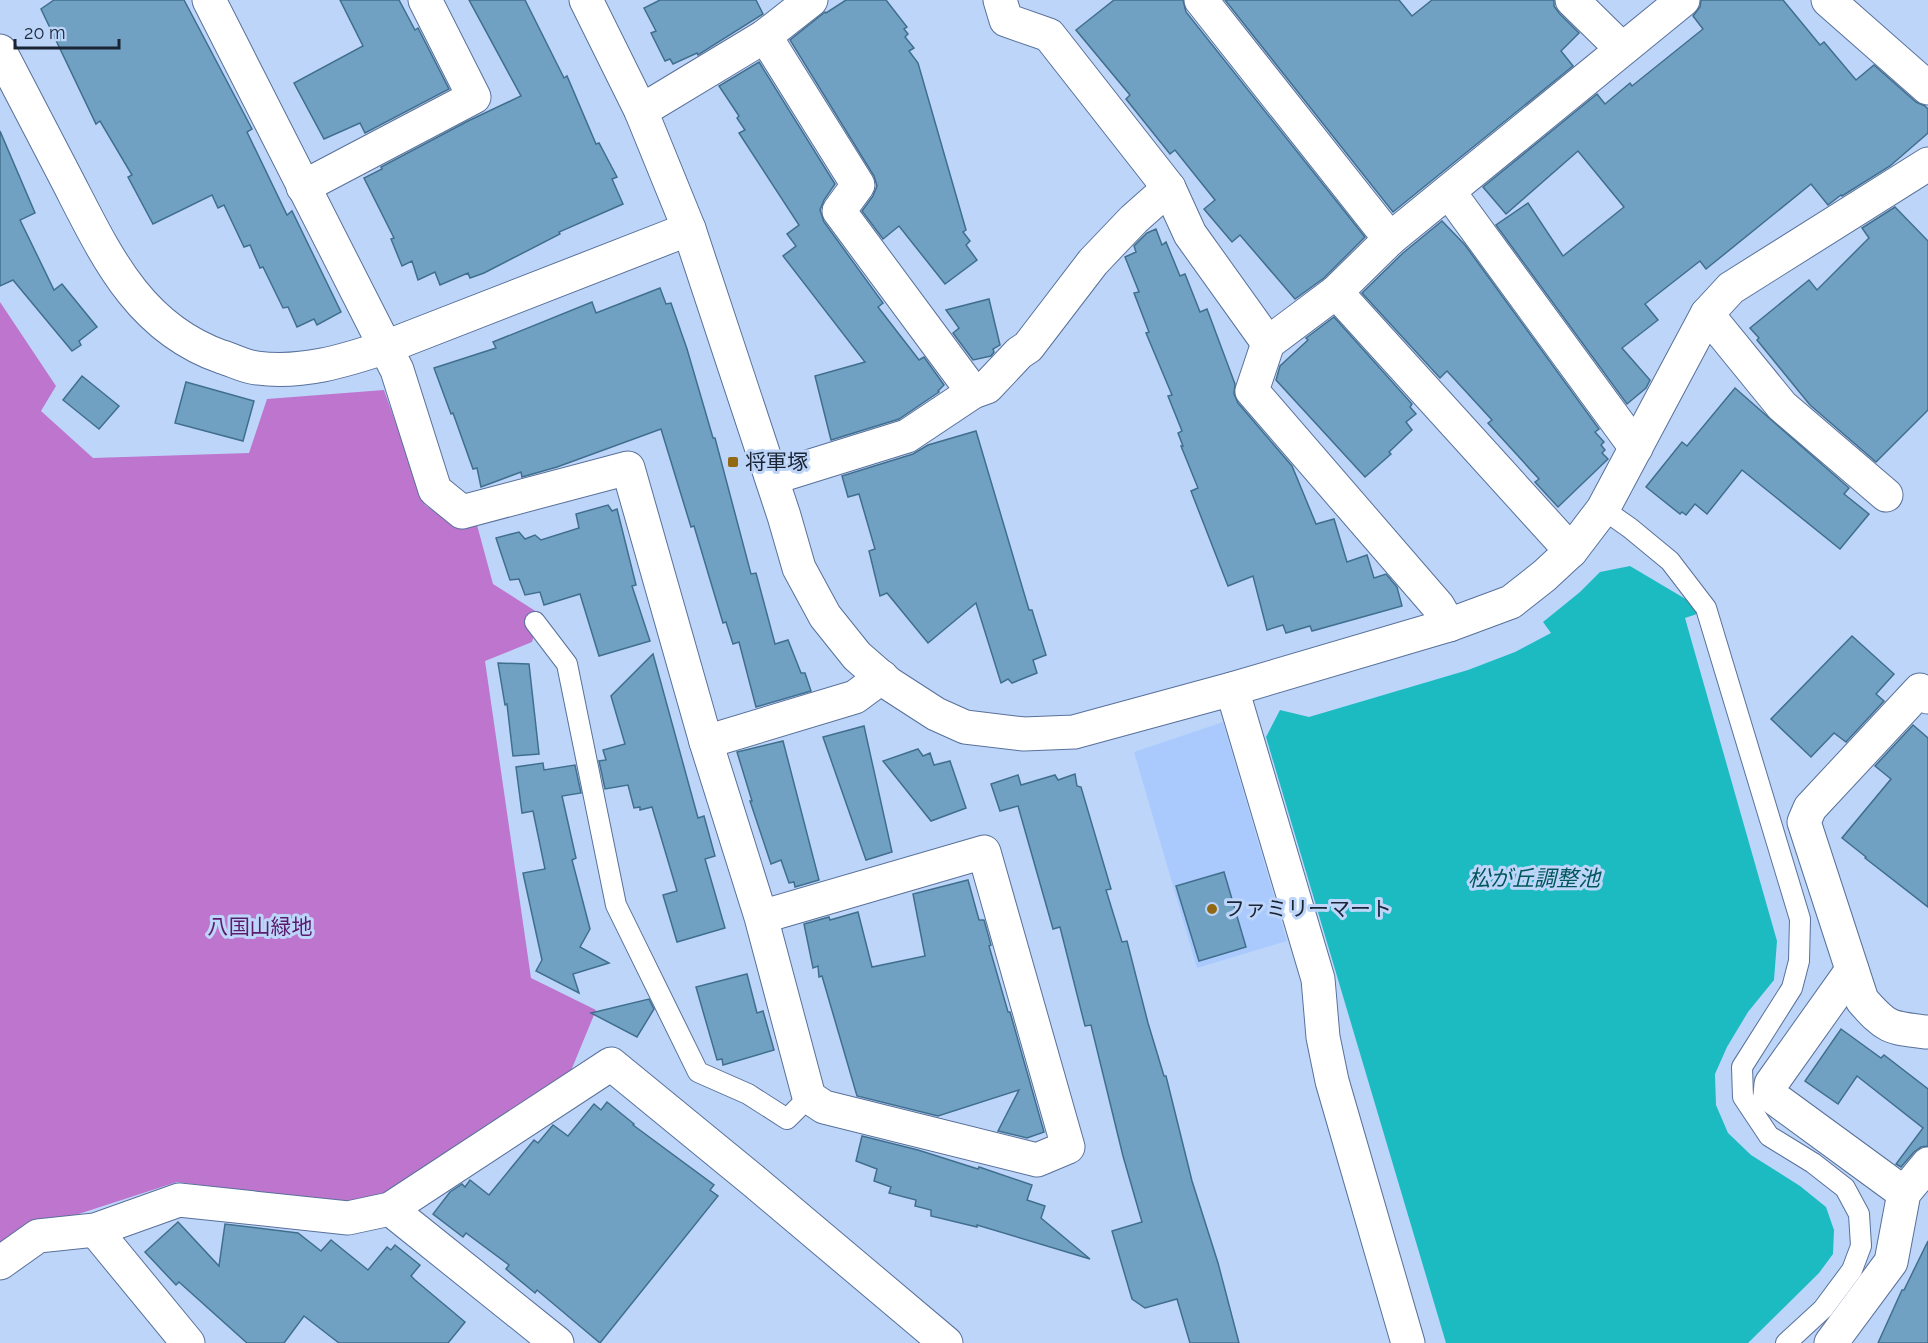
<svg xmlns="http://www.w3.org/2000/svg" width="1928" height="1343" font-family="Raleway,'Noto Sans JP',sans-serif">
  <style>
    .built { fill: #aacafe }
    .forest { fill: #bd75ce }
    .water { fill: #1cbbc1 }
    .building { fill: #71a1c2; stroke: #406f8e; stroke-width: 1.5 }
    .lines { fill: none; stroke-linecap: round; stroke-linejoin: round }
    .lane-casing { stroke: #58719a; stroke-width: 22 }
    .street-casing { stroke: #58719a; stroke-width: 35 }
    .secondary-casing { stroke: #58719a; stroke-width: 35 }
    .lane { stroke: #fff; stroke-width: 20 }
    .street { stroke: #fff; stroke-width: 33 }
    .secondary { stroke: #fff; stroke-width: 33 }
    .poi-dot { fill: #926912; stroke: #bed5fa; stroke-width: 2 }
    .labels { text-anchor: middle; stroke-width: 6; stroke-linejoin: round; paint-order: stroke }
    .poi-label { font-size: 21px; fill: #192435; stroke: #bed5fa; text-anchor: start }
    .park-label { font-size: 21px; fill: #5c1a6c; stroke: #bed5fa }
    .water-label { font-size: 22px; font-style: italic; fill: #00575b; stroke: #bed5fa }
  </style>
  <rect width="100%" height="100%" fill="#bed5fa"/>
  <!-- built -->
  <polygon class="built" points="1223,722 1287,941 1197,968 1134,752"/>
  <!-- forest -->
  <polygon class="forest" points="0,302 56,386 41,411 93,458 249,453 267,399 384,390 425,505 460,529 477,525 493,584 540,614 532,642 485,661 531,978 596,1010 568,1078 390,1191 352,1204 177,1182 17,1234 0,1247"/>
  <!-- water -->
  <polygon class="water" points="1630,566 1694,604 1697,614 1685,618 1777,941 1774,980 1748,1012 1727,1047 1715,1074 1716,1105 1728,1133 1751,1155 1800,1186 1826,1207 1834,1230 1833,1254 1819,1273 1748,1343 1446,1343 1266,737 1280,710 1309,717 1468,670 1515,652 1551,633 1543,622 1580,592 1600,572"/>
  <!-- building -->
  <g class="building">
    <polygon points="54,0 184,0 252,129 247,132 287,215 292,211 341,312 317,325 314,319 297,327 288,307 283,308 263,267 260,268 250,245 244,247 224,205 218,208 212,195 153,224 128,177 132,175 100,121 96,124 41,9"/>
    <polygon points="340,0 399,0 415,30 418,28 449,89 365,133 360,123 324,139 294,83 363,46"/>
    <polygon points="469,0 525,0 564,78 567,76 596,144 599,143 617,177 612,179 623,204 559,232 560,234 484,273 470,278 468,273 440,285 435,272 418,280 412,261 402,266 391,239 394,238 364,178 382,169 381,167 468,121 521,96"/>
    <polygon points="660,0 756,0 763,14 698,55 697,53 673,64 670,59 665,61 651,33 656,31 644,8"/>
    <polygon points="846,0 886,0 907,27 904,29 908,34 905,37 914,48 909,51 918,63 966,230 963,232 970,241 966,245 977,260 945,284 899,226 883,239 862,211 873,196 877,186 874,176 790,40 825,12 826,13"/>
    <polygon points="1114,0 1183,0 1186,12 1365,237 1324,278 1295,299 1240,235 1232,242 1204,209 1215,200 1175,150 1170,154 1126,99 1130,95 1076,30"/>
    <polygon points="1225,0 1399,0 1412,16 1432,0 1554,0 1554,6 1559,13 1579,33 1561,51 1573,66 1393,212"/>
    <polygon points="1701,0 1783,0 1820,45 1824,42 1856,80 1874,65 1916,102 1925,106 1928,109 1928,133 1890,166 1842,196 1841,195 1828,205 1811,184 1706,269 1700,261 1645,304 1658,320 1622,348 1650,380 1646,388 1627,404 1496,225 1528,203 1563,256 1624,207 1578,151 1506,214 1483,187 1597,94 1605,104 1630,83 1632,86 1703,29 1693,16 1700,7"/>
    <polygon points="759,62 835,184 824,200 820,210 824,222 883,303 878,307 919,360 924,357 944,385 938,391 939,392 899,419 831,440 815,376 865,362 783,256 796,246 787,234 799,225 739,133 745,130 737,118 739,116 719,86"/>
    <polygon points="0,131 35,213 20,220 54,290 62,284 97,327 79,341 81,345 72,351 13,280 0,286"/>
    <polygon points="1895,207 1928,241 1928,410 1876,462 1810,405 1757,340 1759,338 1750,328 1809,280 1817,290 1869,238 1862,228"/>
    <polygon points="1442,221 1465,245 1599,429 1595,432 1604,442 1601,445 1605,450 1602,453 1608,459 1558,507 1535,482 1539,479 1488,423 1492,420 1447,371 1440,378 1362,293 1403,253"/>
    <polygon points="1156,229 1162,245 1166,242 1180,276 1185,274 1200,312 1207,309 1235,384 1234,394 1238,403 1292,466 1316,524 1334,519 1347,562 1367,555 1374,578 1386,574 1397,587 1402,606 1312,631 1310,626 1286,633 1283,625 1267,630 1253,576 1228,586 1191,491 1198,488 1181,446 1183,446 1178,433 1182,431 1168,396 1172,395 1146,333 1149,332 1134,293 1139,292 1125,257 1136,252 1134,246 1147,233"/>
    <polygon points="660,288 666,304 671,303 687,349 713,438 715,438 751,574 756,573 775,644 788,640 801,673 805,673 811,691 756,707 739,642 733,644 726,622 723,623 694,526 691,527 661,429 557,467 522,477 521,472 481,487 477,468 473,469 453,413 451,414 434,368 496,348 493,342 592,302 596,313"/>
    <polygon points="989,299 1000,345 993,349 994,352 991,356 973,360 953,333 959,328 946,310"/>
    <polygon points="1334,317 1412,404 1410,407 1416,414 1406,422 1412,430 1389,452 1391,454 1365,477 1276,380 1280,366 1308,340 1306,338"/>
    <polygon points="82,376 119,406 99,429 63,400"/>
    <polygon points="186,382 254,401 243,441 175,423"/>
    <polygon points="1735,388 1849,488 1844,494 1869,514 1840,549 1742,470 1707,514 1695,504 1686,515 1682,512 1680,514 1646,487 1682,442 1687,446"/>
    <polygon points="976,431 1029,610 1032,610 1046,655 1033,660 1037,673 1012,683 1008,679 1001,683 976,603 928,643 887,593 880,596 869,551 875,549 859,494 848,497 842,476 913,454 928,445"/>
    <polygon points="608,505 612,511 617,509 636,585 632,586 650,641 599,656 580,594 544,605 540,592 525,595 519,579 510,580 496,538 519,532 525,539 535,535 541,540 579,528 576,514"/>
    <polygon points="1852,636 1894,674 1876,694 1884,701 1846,742 1834,733 1811,757 1771,719"/>
    <polygon points="653,654 698,818 704,816 715,856 705,859 725,928 677,942 663,895 677,891 652,807 640,810 640,807 634,808 628,785 605,789 599,761 606,760 603,750 625,744 611,696"/>
    <polygon points="498,663 529,664 539,754 513,756 507,704 505,705"/>
    <polygon points="1913,725 1928,738 1928,907 1865,858 1866,857 1842,838 1891,779 1875,766"/>
    <polygon points="864,726 892,852 866,860 823,737"/>
    <polygon points="783,741 819,880 795,887 794,882 789,883 781,860 771,864 750,801 752,801 737,752"/>
    <polygon points="918,749 923,756 930,753 934,765 950,761 966,808 931,821 883,761"/>
    <polygon points="543,763 544,770 575,765 581,793 562,796 576,858 572,860 590,929 580,947 609,963 573,974 579,993 536,971 542,960 523,873 545,869 533,811 522,813 516,767"/>
    <polygon points="1075,774 1077,786 1081,787 1111,889 1106,890 1122,942 1127,941 1148,1023 1164,1076 1166,1076 1192,1181 1218,1263 1239,1343 1190,1343 1177,1299 1145,1308 1132,1299 1112,1231 1142,1222 1123,1156 1091,1025 1085,1026 1060,927 1053,929 1018,806 1000,811 991,784 1018,775 1021,785 1055,775 1058,780"/>
    <polygon points="1224,872 1246,947 1199,961 1176,886"/>
    <polygon points="968,880 979,920 984,920 991,945 989,946 1008,1012 1010,1012 1044,1132 1027,1138 998,1131 1019,1090 938,1116 857,1096 822,976 819,977 818,966 813,968 804,924 829,917 830,920 858,912 872,967 925,956 913,894"/>
    <polygon points="747,974 757,1013 763,1011 774,1050 723,1065 722,1059 717,1060 696,987"/>
    <polygon points="649,999 654,1009 637,1037 591,1013"/>
    <polygon points="1841,1029 1881,1058 1884,1055 1928,1089 1928,1146 1921,1147 1914,1152 1901,1167 1896,1164 1923,1128 1857,1076 1838,1104 1805,1081"/>
    <polygon points="607,1102 634,1124 633,1125 714,1185 710,1190 718,1196 600,1343 537,1290 535,1293 506,1269 509,1265 466,1233 463,1237 433,1214 450,1192 462,1184 465,1187 470,1180 489,1195 534,1140 538,1143 553,1125 568,1136 594,1104 601,1110"/>
    <polygon points="862,1136 918,1150 978,1169 979,1167 1032,1185 1027,1200 1045,1206 1041,1218 1090,1259 977,1225 977,1227 931,1216 931,1210 915,1206 916,1200 889,1193 891,1187 874,1181 877,1169 856,1161"/>
    <polygon points="178,1222 219,1266 225,1224 298,1233 321,1251 331,1240 368,1270 387,1247 391,1250 395,1245 420,1265 411,1276 415,1280 465,1322 448,1343 339,1343 304,1316 284,1343 247,1343 179,1282 176,1285 145,1252"/>
    <polygon points="1928,1241 1928,1343 1878,1343 1902,1290 1904,1290"/>
  </g>
  <g class="lines">
    <!-- lane casing -->
    <g class="lane-casing">
      <g id="lane">
        <polyline points="1603,509 1630,528 1670,561 1706,608 1800,919 1799,961 1792,988 1742,1067 1743,1097 1769,1136 1813,1163 1845,1188 1859,1214 1861,1246 1852,1270 1823,1309 1786,1343"/>
        <polyline points="535,622 567,664 616,905 698,1072 748,1094 787,1119 809,1097"/>
      </g>
    </g>
    <!-- street casing -->
    <g class="street-casing">
      <g id="street">
        <polyline points="209,0 397,370 435,490 462,512 628,468 706,742 761,917 809,1097 824,1107 1037,1160 1068,1147 984,852 761,917"/>
        <polyline points="1000,0 1006,20 1049,35 1169,188 1190,234 1268,343"/>
        <polyline points="1201,0 1390,239"/>
        <polyline points="1572,0 1622,49"/>
        <polyline points="1828,0 1928,88"/>
        <polyline points="765,36 858,185 839,211 973,392"/>
        <polyline points="641,111 765,36 811,0"/>
        <polyline points="303,187 474,97 425,0"/>
        <polyline points="1449,192 1636,448"/>
        <polyline points="1336,292 1571,551"/>
        <polyline points="1707,314 1782,406 1886,495"/>
        <polyline points="772,478 907,436 973,392 987,387 1019,353 1028,347 1093,262 1134,219 1169,188"/>
        <polyline points="1449,625 1438,606 1252,391 1268,343 1336,292 1390,239 1683,0"/>
        <polyline points="706,742 855,697 882,677"/>
        <polyline points="1852,970 1771,1084 1770,1095 1904,1193"/>
        <path d="M1926 1032C1890 1028 1886 1028 1862 1000L1804 822 1810 808 1920 690 1928 697"/>
        <polyline points="390,1209 557,1343"/>
        <polyline points="95,1230 188,1343"/>
        <polyline points="0,1263 38,1236 95,1230 179,1200 348,1218 390,1209 611,1064 755,1182 946,1343"/>
        <polyline points="1831,1343 1891,1262 1904,1193 1928,1164"/>
      </g>
    </g>
    <!-- secondary casing -->
    <g class="secondary-casing">
      <g id="secondary">
        <polyline points="586,0 641,111 689,229 784,516 799,568 825,616 857,656 888,683 936,714 965,727 1024,734 1074,732 1232,689 1449,625 1511,602 1544,576 1571,551 1603,509 1707,314 1731,288 1928,164"/>
        <path d="M0 51C22 93 44 135 65 176 104 251 136 327 222 357 233 360 245 367 257 368 302 374 344 361 386 347L689 229"/>
        <polyline points="1232,689 1318,979 1323,1037 1332,1081 1408,1343"/>
      </g>
    </g>
    <!-- lane -->
    <use href="#lane" class="lane"/>
    <!-- street -->
    <use href="#street" class="street"/>
    <!-- secondary -->
    <use href="#secondary" class="secondary"/>
  </g>
  <!-- markers -->
  <g class="poi-dot">
    <rect x="727" y="456" width="12" height="12" rx="3"/>
    <circle cx="1212" cy="909" r="6"/>
  </g>
  <g class="labels">
    <!-- poi labels -->
    <g class="poi-label">
      <text x="745" y="469">将軍塚</text>
      <text x="1224" y="916">ファミリーマート</text>
    </g>
    <!-- park labels -->
    <g class="park-label">
      <text x="260" y="934">八国山緑地</text>
    </g>
    <!-- water labels -->
    <g class="water-label">
      <text x="1534" y="886">松が丘調整池</text>
    </g>
  </g>
  <!-- scale -->
  <path d="M15 39v9h104v-9" fill="none" stroke="#192435" stroke-width="3"/>
  <text x="24" y="39" font-size="18" fill="#192435" stroke="#bed5fa" stroke-width="4.5" paint-order="stroke">20 m</text>
</svg>
